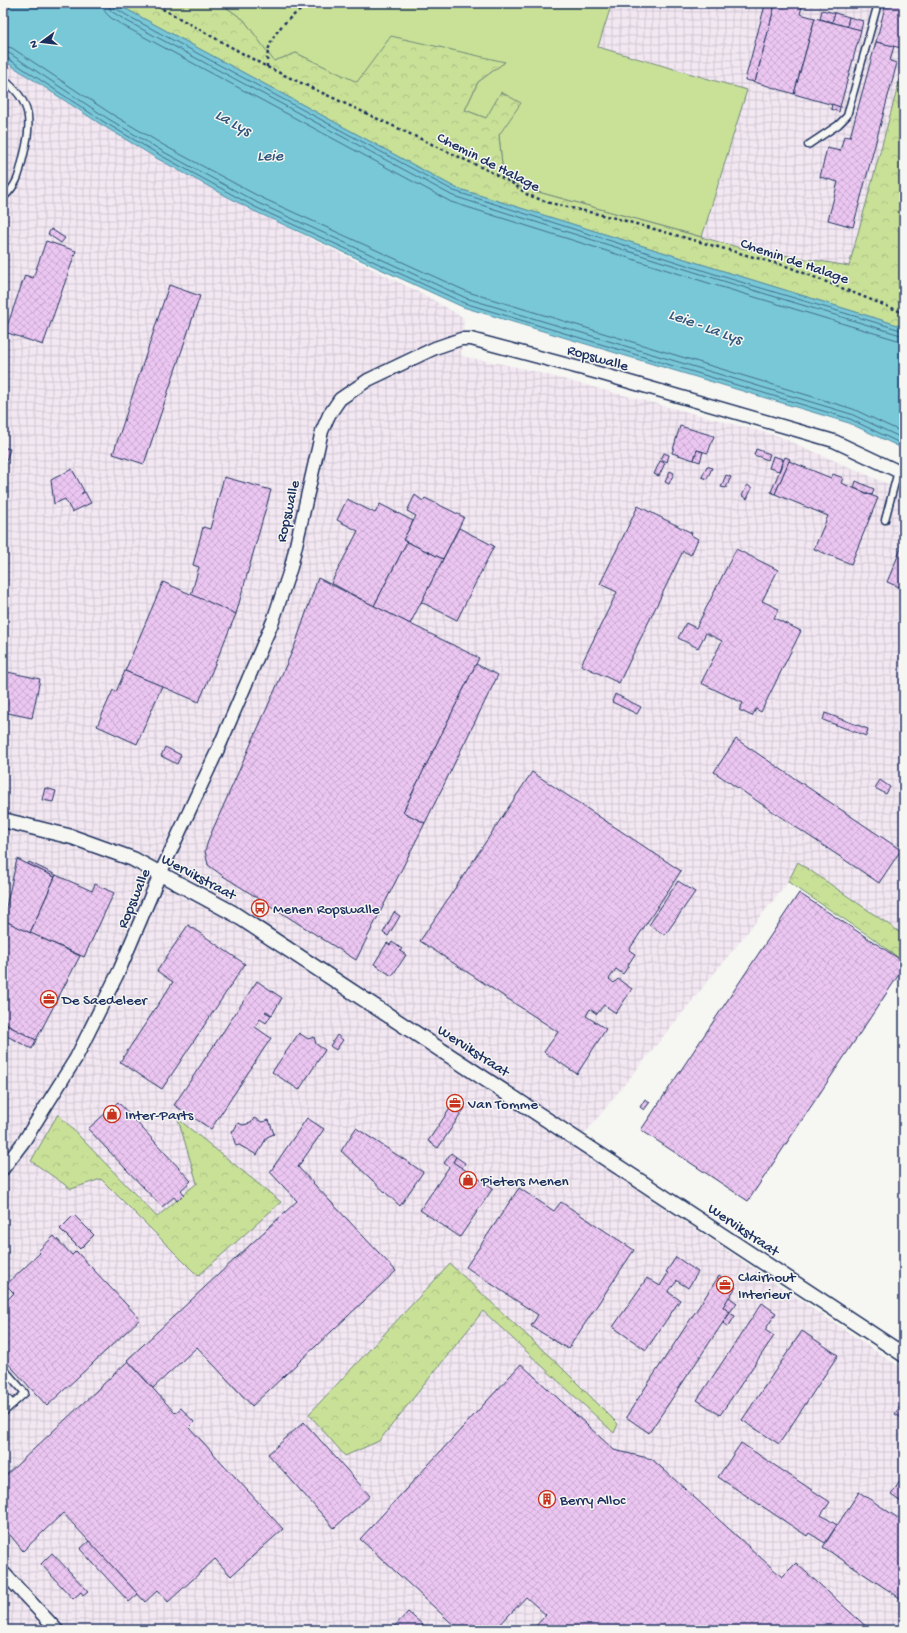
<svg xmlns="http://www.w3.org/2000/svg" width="907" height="1633" font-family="'Gochi Hand',sans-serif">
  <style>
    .industrial { fill: url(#industrial-grid) }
    .grass { fill: #c8e197; stroke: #72887a }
    .forest { fill: url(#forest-crowns); stroke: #72887a }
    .water { fill: #79c8d7; stroke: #538ba7 }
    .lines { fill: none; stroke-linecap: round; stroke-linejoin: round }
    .shore { stroke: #416c8e; stroke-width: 1 }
    .building { fill: url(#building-cross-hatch); stroke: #1b2f5e }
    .service-casing { stroke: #1b2f5e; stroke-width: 9 }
    .minor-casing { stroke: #1b2f5e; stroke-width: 15 }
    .tertiary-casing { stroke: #1b2f5e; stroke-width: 17 }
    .path { stroke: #1b2f5e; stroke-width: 2.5; stroke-dasharray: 3 3; stroke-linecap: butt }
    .service { stroke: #f6f6f2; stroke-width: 6 }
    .minor { stroke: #f6f6f2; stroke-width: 12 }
    .tertiary { stroke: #f6f6f2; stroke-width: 14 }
    .labels { text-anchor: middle; stroke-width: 3; stroke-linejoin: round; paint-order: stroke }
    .street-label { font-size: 15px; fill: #1b2f5e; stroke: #f6f6f2 }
    .poi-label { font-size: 15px; fill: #1b2f5e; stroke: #f6f6f2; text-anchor: start }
    .water-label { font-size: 16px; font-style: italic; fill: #32557c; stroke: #f6f6f2 }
  </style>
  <defs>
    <pattern id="industrial-grid" width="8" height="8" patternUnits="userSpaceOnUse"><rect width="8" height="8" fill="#f3e8f2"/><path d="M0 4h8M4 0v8" fill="none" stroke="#d0c7d2"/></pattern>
    <pattern id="forest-crowns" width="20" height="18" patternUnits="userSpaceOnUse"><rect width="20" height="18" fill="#c8e197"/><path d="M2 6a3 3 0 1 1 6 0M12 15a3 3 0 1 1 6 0" fill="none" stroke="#abc185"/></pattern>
    <pattern id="building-cross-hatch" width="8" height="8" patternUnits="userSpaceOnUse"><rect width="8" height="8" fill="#ebc6f1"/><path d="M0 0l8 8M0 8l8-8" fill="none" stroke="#c9aad1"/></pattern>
  </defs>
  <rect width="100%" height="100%" fill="#f6f6f2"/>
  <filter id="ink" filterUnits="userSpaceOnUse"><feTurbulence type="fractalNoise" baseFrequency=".025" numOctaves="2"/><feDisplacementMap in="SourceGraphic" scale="8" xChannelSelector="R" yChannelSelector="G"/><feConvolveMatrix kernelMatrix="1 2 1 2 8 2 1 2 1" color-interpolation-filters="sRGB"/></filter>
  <g filter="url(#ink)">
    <!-- industrial -->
    <g class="industrial">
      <polygon points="612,3 904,3 904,64 849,266 741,248 702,237 747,90 598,47"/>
      <polygon points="3,60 63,100 158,159 254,211 423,294 464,318 461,356 517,367 778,436 904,491 904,935 798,862 788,882 574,1147 904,1370 904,1630 3,1630"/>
    </g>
    <!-- grass -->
    <polygon class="grass" points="220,3 612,3 598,47 747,90 702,237 520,187 503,175 499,135 486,118 465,110 478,82 505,62 358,83 296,53 274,62 244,20"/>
    <!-- forest -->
    <g class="forest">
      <polygon points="115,3 220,3 244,20 274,61 296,53 357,82 391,36 505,62 478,82 465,110 486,118 501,92 521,103 499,135 503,175 520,187 741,248 849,266 904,64 904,327 456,188"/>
      <polygon points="798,862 904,935 904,962 871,937 788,882"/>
      <polygon points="58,1114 157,1217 197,1183 178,1119 281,1202 198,1276 101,1179 71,1189 31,1161"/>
      <polygon points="450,1264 560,1366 618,1424 614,1433 483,1311 379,1441 345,1456 309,1414"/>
    </g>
    <!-- water -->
    <polygon class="water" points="3,3 115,3 456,188 904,327 904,449 849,423 463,307 254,211 158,159 102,125 3,60"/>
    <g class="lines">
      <!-- shore -->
      <g class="shore">
        <path d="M102 3C103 15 113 19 122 25L451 202 718 286 904 342"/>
        <polyline points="108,3 111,11 125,20 453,196 720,280 904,336"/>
        <polyline points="113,3 115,8 128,16 454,191 721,276 904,331"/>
        <polyline points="3,46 12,48 110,113 165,146 260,197 468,292 853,409 904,433"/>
        <polyline points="3,52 9,53 107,118 162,151 258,203 466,298 851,414 904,439"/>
        <polyline points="3,57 7,58 104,122 160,155 255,207 464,303 850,419 904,445"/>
      </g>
    </g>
    <!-- building -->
    <g class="building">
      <polygon points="766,3 803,3 800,14 815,18 794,94 755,82 774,8 765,5"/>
      <polygon points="886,3 904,3 904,39 901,48 876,42"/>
      <polygon points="765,5 774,8 755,82 745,80"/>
      <polygon points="822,10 835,13 832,22 820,19"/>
      <polygon points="835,13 849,17 847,27 832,22"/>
      <polygon points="849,17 863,21 861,30 847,27"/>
      <polygon points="815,18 861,30 840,107 794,94"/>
      <polygon points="876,42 894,46 890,61 897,63 853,227 828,220 838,182 820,177 827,148 840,151 844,136 850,137"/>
      <polygon points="832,104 840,107 839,112 831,109"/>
      <polygon points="51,229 65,238 61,243 48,234"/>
      <polygon points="46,241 76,251 43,345 5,332 25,275 33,278"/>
      <polygon points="169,285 200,296 144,464 113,454"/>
      <polygon points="680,426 714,436 708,453 697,450 694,460 672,453"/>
      <polygon points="3,447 10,449 5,464 3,464"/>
      <polygon points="756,449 770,454 768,460 754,455"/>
      <polygon points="697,450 703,452 700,462 694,460"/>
      <polygon points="664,453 669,455 667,462 661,459"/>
      <polygon points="773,456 783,459 779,471 769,468"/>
      <polygon points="785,457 790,459 775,494 771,492"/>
      <polygon points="660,461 665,463 659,476 654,474"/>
      <polygon points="789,461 831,478 833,474 843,478 841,483 878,498 851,564 814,549 828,516 775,494"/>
      <polygon points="707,466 712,468 707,479 702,477"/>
      <polygon points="72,469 84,491 81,494 85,492 91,503 72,512 65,499 54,504 51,480"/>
      <polygon points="670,471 674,473 669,484 665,482"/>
      <polygon points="726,475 731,477 726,488 721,487"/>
      <polygon points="224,477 271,490 236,614 191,595 199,567 193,565 203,527 210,529"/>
      <polygon points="856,481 874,489 872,495 854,488"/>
      <polygon points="747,485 752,488 747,499 742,496"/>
      <polygon points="415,495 423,501 425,498 464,517 443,559 403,540 416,516 407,511"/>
      <polygon points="347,499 375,513 380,504 413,521 403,540 407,542 374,606 331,583 358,531 337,520"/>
      <polygon points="638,506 692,533 691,535 698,539 691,555 683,551 619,683 581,665 617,592 600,584"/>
      <polygon points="459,528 494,546 457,620 421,602"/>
      <polygon points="407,542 443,559 410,624 374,606"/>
      <polygon points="903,544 904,544 904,589 887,582"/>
      <polygon points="736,549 778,570 762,601 779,609 774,618 801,631 761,712 756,709 752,716 739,710 743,703 701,683 722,641 706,633 698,648 678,638 686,623 696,628"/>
      <polygon points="318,578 479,658 403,812 425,823 356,960 223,876 208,865 205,851 209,838 295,645"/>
      <polygon points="163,582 236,614 199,702 125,671"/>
      <polygon points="476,664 498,675 425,823 403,812"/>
      <polygon points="3,671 40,679 32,718 3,712"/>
      <polygon points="125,671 162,686 137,744 97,726 113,690 116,692"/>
      <polygon points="615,694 641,707 637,714 612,702"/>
      <polygon points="825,713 868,729 866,736 823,720"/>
      <polygon points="736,739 901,850 879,883 714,772"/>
      <polygon points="165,747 181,755 177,764 161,756"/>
      <polygon points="532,772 681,871 629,950 635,954 628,965 629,965 623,974 616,969 609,979 614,983 618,979 632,989 616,1013 604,1005 597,1014 590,1009 586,1016 606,1029 577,1074 544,1052 558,1032 420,941"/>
      <polygon points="880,780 890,787 886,794 875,788"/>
      <polygon points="45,788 56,791 53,802 42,800"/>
      <polygon points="17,859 55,877 30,933 3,920"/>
      <polygon points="29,862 56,875 55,877 28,864"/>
      <polygon points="56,875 92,891 95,884 114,893 84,957 30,933"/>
      <polygon points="678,881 695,892 665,935 649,925"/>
      <polygon points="799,893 904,962 904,967 748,1201 641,1130"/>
      <polygon points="394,912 400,916 388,936 383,933"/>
      <polygon points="5,921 80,956 36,1040 3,1023 3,925"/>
      <polygon points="188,925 245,964 162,1089 120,1062 173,982 157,971"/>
      <polygon points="392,942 402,949 400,951 406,955 392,976 374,964 387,943 390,945"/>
      <polygon points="257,981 282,998 272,1015 266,1011 265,1012 271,1015 266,1023 260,1019 255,1027 271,1038 211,1129 174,1105"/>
      <polygon points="3,1023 36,1040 32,1049 3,1034"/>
      <polygon points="299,1033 308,1039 314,1037 316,1044 325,1050 299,1090 272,1072"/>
      <polygon points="337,1035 343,1040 336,1050 330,1046"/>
      <polygon points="645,1099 650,1102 644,1110 640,1107"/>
      <polygon points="455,1101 463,1110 465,1108 438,1148 428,1141"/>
      <polygon points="118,1102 191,1181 181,1190 184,1194 177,1201 174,1197 162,1207 88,1129"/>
      <polygon points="254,1118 262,1122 269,1120 274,1134 267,1137 257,1155 239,1145 236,1146 231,1131 234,1130 238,1123 243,1125 251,1123"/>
      <polygon points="307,1118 324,1129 298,1167 396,1271 252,1406 197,1347 153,1388 127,1360 297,1201 270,1172"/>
      <polygon points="356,1128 423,1172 400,1206 341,1151"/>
      <polygon points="451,1153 456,1157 453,1162 493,1188 460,1237 420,1210 449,1167 444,1163"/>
      <polygon points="456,1157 465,1163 462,1168 453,1162"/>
      <polygon points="519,1188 554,1211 561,1202 634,1250 568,1349 531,1326 538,1315 466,1267"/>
      <polygon points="74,1215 94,1235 80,1249 60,1229"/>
      <polygon points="54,1236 72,1255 76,1251 140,1319 47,1406 3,1358 3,1304 14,1293 6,1285 40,1253 38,1251"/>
      <polygon points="676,1257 698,1272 688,1288 676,1280 677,1281 668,1292 680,1300 646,1350 613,1327 647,1278 660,1286 668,1273 666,1272"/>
      <polygon points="719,1276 736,1287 723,1307 730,1312 649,1433 626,1417"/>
      <polygon points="729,1297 737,1303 730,1312 723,1307"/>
      <polygon points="762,1303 776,1313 765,1330 774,1336 720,1415 697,1400"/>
      <polygon points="730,1313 735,1316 728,1327 723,1323"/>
      <polygon points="802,1331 838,1355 779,1444 742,1420"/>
      <polygon points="128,1361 175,1413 181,1408 194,1422 189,1427 283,1529 231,1576 215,1559 168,1602 158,1590 145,1602 63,1513 23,1551 11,1536 3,1530 3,1478"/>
      <polygon points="521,1364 614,1450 652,1459 782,1577 796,1563 870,1630 532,1630 546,1615 526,1597 495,1630 459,1630 360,1539"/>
      <polygon points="904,1400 904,1418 903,1419 895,1414"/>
      <polygon points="304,1422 370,1496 334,1528 268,1454"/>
      <polygon points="741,1443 830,1502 821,1515 837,1525 825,1543 809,1533 807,1536 718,1477"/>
      <polygon points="904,1475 904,1504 891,1495"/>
      <polygon points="859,1492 904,1522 904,1598 903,1600 823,1547"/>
      <polygon points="89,1541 138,1594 129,1602 80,1549"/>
      <polygon points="52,1553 88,1591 83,1595 81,1592 73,1599 41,1564"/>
      <polygon points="408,1612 429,1630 391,1630"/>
    </g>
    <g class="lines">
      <!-- service casing -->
      <g class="service-casing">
        <g id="service">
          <path d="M3 79C33 102 32 124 23 158 19 176 17 185 3 198"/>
          <polyline points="808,145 838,125 847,116 878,3"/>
          <polyline points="885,520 898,471"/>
          <polyline points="898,1350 904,1341"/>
          <polyline points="3,1368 25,1393 3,1413"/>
          <polyline points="3,1394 13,1404"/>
        </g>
      </g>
      <!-- minor casing -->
      <g class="minor-casing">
        <g id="minor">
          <polyline points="3,1169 24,1141 76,1058 120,969 160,874 219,747 273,621 291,567 322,431 329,415 340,399 368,380 435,348 461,339 471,339 602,374 834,441 904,474"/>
          <polyline points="3,1572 57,1630"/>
        </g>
      </g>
      <!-- tertiary casing -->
      <g class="tertiary-casing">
        <polyline id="tertiary" points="3,820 72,837 133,859 233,913 904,1355"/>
      </g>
      <!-- path -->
      <g class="path">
        <polyline points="152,3 267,67 487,170 512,183 528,195 550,203 615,218 789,267 904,313"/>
        <path d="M267 67C267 59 267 52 270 45 276 27 298 9 315 3"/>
      </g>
      <!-- service -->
      <use href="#service" class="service"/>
      <!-- minor -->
      <use href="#minor" class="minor"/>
      <!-- tertiary -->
      <use href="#tertiary" class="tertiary"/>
    </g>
  </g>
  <!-- icons -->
  <defs>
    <g id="bus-ring" transform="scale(0.9)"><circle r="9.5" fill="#f6f6f2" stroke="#c8321e" stroke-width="1.5"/><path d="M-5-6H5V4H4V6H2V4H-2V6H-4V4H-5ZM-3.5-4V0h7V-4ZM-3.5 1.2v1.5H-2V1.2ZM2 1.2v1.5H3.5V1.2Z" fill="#c8321e"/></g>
    <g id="office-ring" transform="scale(0.9)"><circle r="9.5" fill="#f6f6f2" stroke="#c8321e" stroke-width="1.5"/><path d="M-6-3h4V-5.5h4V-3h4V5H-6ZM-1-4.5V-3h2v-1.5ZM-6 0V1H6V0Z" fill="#c8321e"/></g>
    <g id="shop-ring" transform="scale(0.9)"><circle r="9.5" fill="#f6f6f2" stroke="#c8321e" stroke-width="1.5"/><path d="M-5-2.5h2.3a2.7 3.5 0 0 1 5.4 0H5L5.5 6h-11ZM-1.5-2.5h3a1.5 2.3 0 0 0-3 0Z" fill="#c8321e"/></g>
    <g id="building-ring" transform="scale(0.9)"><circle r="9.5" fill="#f6f6f2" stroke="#c8321e" stroke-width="1.5"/><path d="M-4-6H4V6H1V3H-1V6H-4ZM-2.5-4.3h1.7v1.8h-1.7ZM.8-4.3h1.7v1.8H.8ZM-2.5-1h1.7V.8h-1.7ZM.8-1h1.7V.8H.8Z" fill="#c8321e"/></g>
  </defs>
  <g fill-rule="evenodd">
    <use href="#bus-ring" x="260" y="908"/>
    <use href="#office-ring" x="49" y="999"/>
    <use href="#office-ring" x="455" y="1103"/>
    <use href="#shop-ring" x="112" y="1114"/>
    <use href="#shop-ring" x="468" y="1180"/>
    <use href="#office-ring" x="725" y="1285"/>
    <use href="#building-ring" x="547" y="1499"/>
  </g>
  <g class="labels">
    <!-- street labels -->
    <g class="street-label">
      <text transform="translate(489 161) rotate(27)" y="5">Chemin de Halage</text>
      <text transform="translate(795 260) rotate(19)" y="5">Chemin de Halage</text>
      <text transform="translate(598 357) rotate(16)" y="5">Ropswalle</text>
      <text transform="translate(287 511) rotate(-77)" y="5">Ropswalle</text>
      <text transform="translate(199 876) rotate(28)" y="5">Wervikstraat</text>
      <text transform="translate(133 898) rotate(-67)" y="5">Ropswalle</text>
      <text transform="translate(474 1050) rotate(33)" y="5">Wervikstraat</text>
      <text transform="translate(744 1229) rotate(34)" y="5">Wervikstraat</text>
    </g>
    <!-- poi labels -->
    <g class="poi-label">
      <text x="273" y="913">Menen Ropswalle</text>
      <text x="62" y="1004">De Saedeleer</text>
      <text x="468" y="1108">Van Tomme</text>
      <text x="125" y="1119">Inter-Parts</text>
      <text x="481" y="1185">Pieters Menen</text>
      <text x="738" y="1281">Clairhout<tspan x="738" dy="17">Interieur</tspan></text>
      <text x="560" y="1504">Berry Alloc</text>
    </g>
    <!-- water labels -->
    <g class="water-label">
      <text transform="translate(234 121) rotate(29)" y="6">La Lys</text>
      <text x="270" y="160">Leie</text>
      <text transform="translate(706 325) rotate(20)" y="6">Leie - La Lys</text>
    </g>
  </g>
  <!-- margin -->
  <rect width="907" height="1633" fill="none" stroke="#f6f6f2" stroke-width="16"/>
  <rect x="8" y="8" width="891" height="1617" fill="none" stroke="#1b2f5e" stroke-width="1.5" filter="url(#ink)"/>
  <!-- north arrow -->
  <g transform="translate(42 42) rotate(255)" stroke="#f6f6f2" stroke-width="3" paint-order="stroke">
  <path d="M0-3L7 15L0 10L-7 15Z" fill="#1b2f5e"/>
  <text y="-6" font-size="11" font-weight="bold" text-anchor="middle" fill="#1b2f5e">N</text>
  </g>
</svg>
